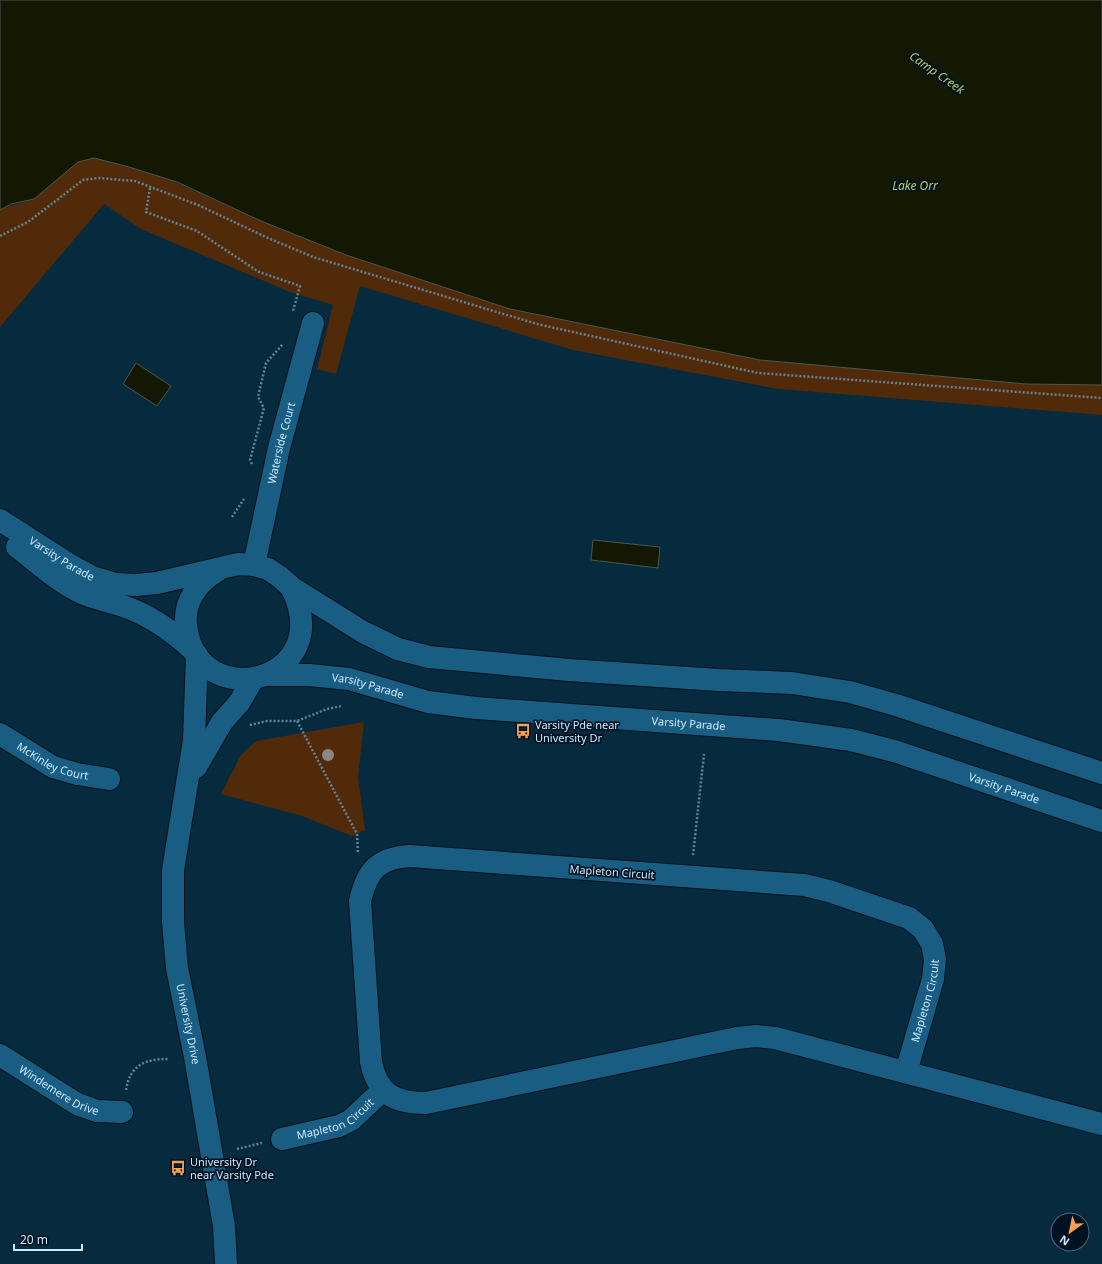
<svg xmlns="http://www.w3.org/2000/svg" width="1102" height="1264" font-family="'Noto Sans',sans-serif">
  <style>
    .green { fill: #512b09 }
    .water { fill: #141802; stroke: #4b574e }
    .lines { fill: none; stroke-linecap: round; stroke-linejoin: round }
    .minor-casing { stroke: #01121d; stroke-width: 24 }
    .path { stroke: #628398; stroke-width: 2.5; stroke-dasharray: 2 2; stroke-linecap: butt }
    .minor { stroke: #195d82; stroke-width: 22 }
    .tree { fill: #8b8782 }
    .labels { text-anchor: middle; stroke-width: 3.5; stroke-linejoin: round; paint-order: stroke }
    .street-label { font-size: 11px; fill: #cae9ff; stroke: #001221 }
    .poi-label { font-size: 11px; fill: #cae9ff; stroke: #001221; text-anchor: start }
    .water-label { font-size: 12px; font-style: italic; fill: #bbcd62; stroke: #001221 }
  </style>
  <rect width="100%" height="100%" fill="#062a3e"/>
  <!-- green -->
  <g class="green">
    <path d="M94 158 129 167 177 183 261 221 346 255 510 309 760 360 1026 384 1102 385V415L778 389 573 350 360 286 336 374 317 369 333 305 290 292 141 229 104 204 0 327V210C11 204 27 203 35 198 54 184 70 161 94 158Z"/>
    <polygon points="364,722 358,777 365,830 352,836 302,816 221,794 241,755 256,741"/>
  </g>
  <!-- water -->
  <g class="water">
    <polygon points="0,0 1102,0 1102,385 1026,384 760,360 510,309 346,255 261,221 177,182 129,167 94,158 78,162 34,199 11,204 0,210"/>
    <polygon points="136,363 171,386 157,406 123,384"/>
    <polygon points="593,540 660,547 658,568 591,560"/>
  </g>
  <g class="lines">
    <!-- minor casing -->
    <g class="minor-casing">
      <g id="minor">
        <path id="s1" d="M0 520 70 565 92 577 116 584 136 585 157 583 238 564 254 565 268 569 280 577 291 587 363 632 398 649 429 657 569 670 718 680 792 683 850 692 896 705 1102 773"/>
        <path d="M17 547C37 562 58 582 82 593 95 599 109 601 123 606 150 615 172 631 193 650"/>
        <path id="s2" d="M254 565 279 448 313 323"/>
        <path d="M217 571C198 582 184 601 186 624 195 717 340 683 291 587"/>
        <path id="s3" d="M197 655 194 740 173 870V922L177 968 195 1057 224 1226 226 1264"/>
        <path id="s4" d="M267 675H309L349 679 428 702 476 708 779 730 851 740 894 751 1102 821"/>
        <path id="s5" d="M0 734 53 767 77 774 109 779"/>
        <polyline points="196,767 222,722 239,703 253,679"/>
        <path id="s6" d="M0 1055 77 1104 97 1111 122 1112"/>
        <path id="s7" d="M906 1072 933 979 935 959 932 944 923 929 909 918 829 891 804 885 410 856C377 858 367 871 360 901L371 1062C378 1095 395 1103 426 1103L737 1038 756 1036 775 1038 1102 1124"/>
        <path id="s8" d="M282 1139 339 1126 351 1120 383 1090"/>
      </g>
    </g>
    <!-- path -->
    <g class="path">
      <polyline points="150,188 146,212 197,231 259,272 300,286 293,311"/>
      <polyline points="0,236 28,222 83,180 98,178 135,181 198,205 268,238 313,257 537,324 758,373 1102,398"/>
      <polyline points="252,464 250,460 264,408 258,397 266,363 283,344"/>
      <polyline points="232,517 244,499"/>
      <polyline points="297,721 357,834 358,853"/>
      <polyline points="250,725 267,721 297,721 327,709 342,706"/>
      <polyline points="693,855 704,754"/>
      <path d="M126 1090C130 1065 145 1059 168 1059"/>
      <polyline points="237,1149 262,1143"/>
    </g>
    <!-- minor -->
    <use href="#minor" class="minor"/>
  </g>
  <!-- trees -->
  <circle class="tree" cx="328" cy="755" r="6"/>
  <!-- icons -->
  <defs>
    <g id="bus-bare" transform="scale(1.2)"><path d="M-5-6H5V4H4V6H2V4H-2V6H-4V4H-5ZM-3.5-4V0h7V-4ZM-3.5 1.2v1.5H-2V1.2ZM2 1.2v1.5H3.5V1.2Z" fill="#fb9e52" stroke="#001221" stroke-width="2.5" paint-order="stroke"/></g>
  </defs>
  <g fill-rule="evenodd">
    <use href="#bus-bare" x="523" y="731"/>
    <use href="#bus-bare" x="178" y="1168"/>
  </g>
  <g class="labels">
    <!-- street labels -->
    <g class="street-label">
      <text dy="4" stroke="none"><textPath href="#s2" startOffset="125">Waterside Court</textPath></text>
      <text dy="4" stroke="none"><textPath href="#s1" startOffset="73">Varsity Parade</textPath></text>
      <text dy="4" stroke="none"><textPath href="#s4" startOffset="102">Varsity Parade</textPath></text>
      <text dy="4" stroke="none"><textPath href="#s4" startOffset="426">Varsity Parade</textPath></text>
      <text dy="4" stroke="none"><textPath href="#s5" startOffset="60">McKinley Court</textPath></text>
      <text dy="4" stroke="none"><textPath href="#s4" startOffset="750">Varsity Parade</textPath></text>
      <text transform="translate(612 872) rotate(4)" y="4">Mapleton Circuit</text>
      <text dy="4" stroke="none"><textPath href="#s7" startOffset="74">Mapleton Circuit</textPath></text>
      <text dy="4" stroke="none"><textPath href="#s3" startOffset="372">University Drive</textPath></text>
      <text dy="4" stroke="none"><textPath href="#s6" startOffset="69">Windemere Drive</textPath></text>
      <text dy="4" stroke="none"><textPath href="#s8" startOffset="58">Mapleton Circuit</textPath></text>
    </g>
    <!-- poi labels -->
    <g class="poi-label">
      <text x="535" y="729">Varsity Pde near<tspan x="535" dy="13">University Dr</tspan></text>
      <text x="190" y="1166">University Dr<tspan x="190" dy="13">near Varsity Pde</tspan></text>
    </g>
    <!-- water labels -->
    <g class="water-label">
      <text transform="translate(937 73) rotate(35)" y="4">Camp Creek</text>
      <text x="915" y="190">Lake Orr</text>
    </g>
  </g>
  <!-- north arrow -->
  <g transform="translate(1070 1232) rotate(213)"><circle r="19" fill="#001221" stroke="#51687a"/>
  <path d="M0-3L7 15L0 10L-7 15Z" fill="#fb9e52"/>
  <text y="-6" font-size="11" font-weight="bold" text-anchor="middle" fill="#cae9ff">N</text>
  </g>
  <!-- scale -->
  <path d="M14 1244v6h68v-6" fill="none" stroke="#cae9ff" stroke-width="2"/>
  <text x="20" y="1244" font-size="12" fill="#cae9ff" stroke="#001221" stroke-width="3" paint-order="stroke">20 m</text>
</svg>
